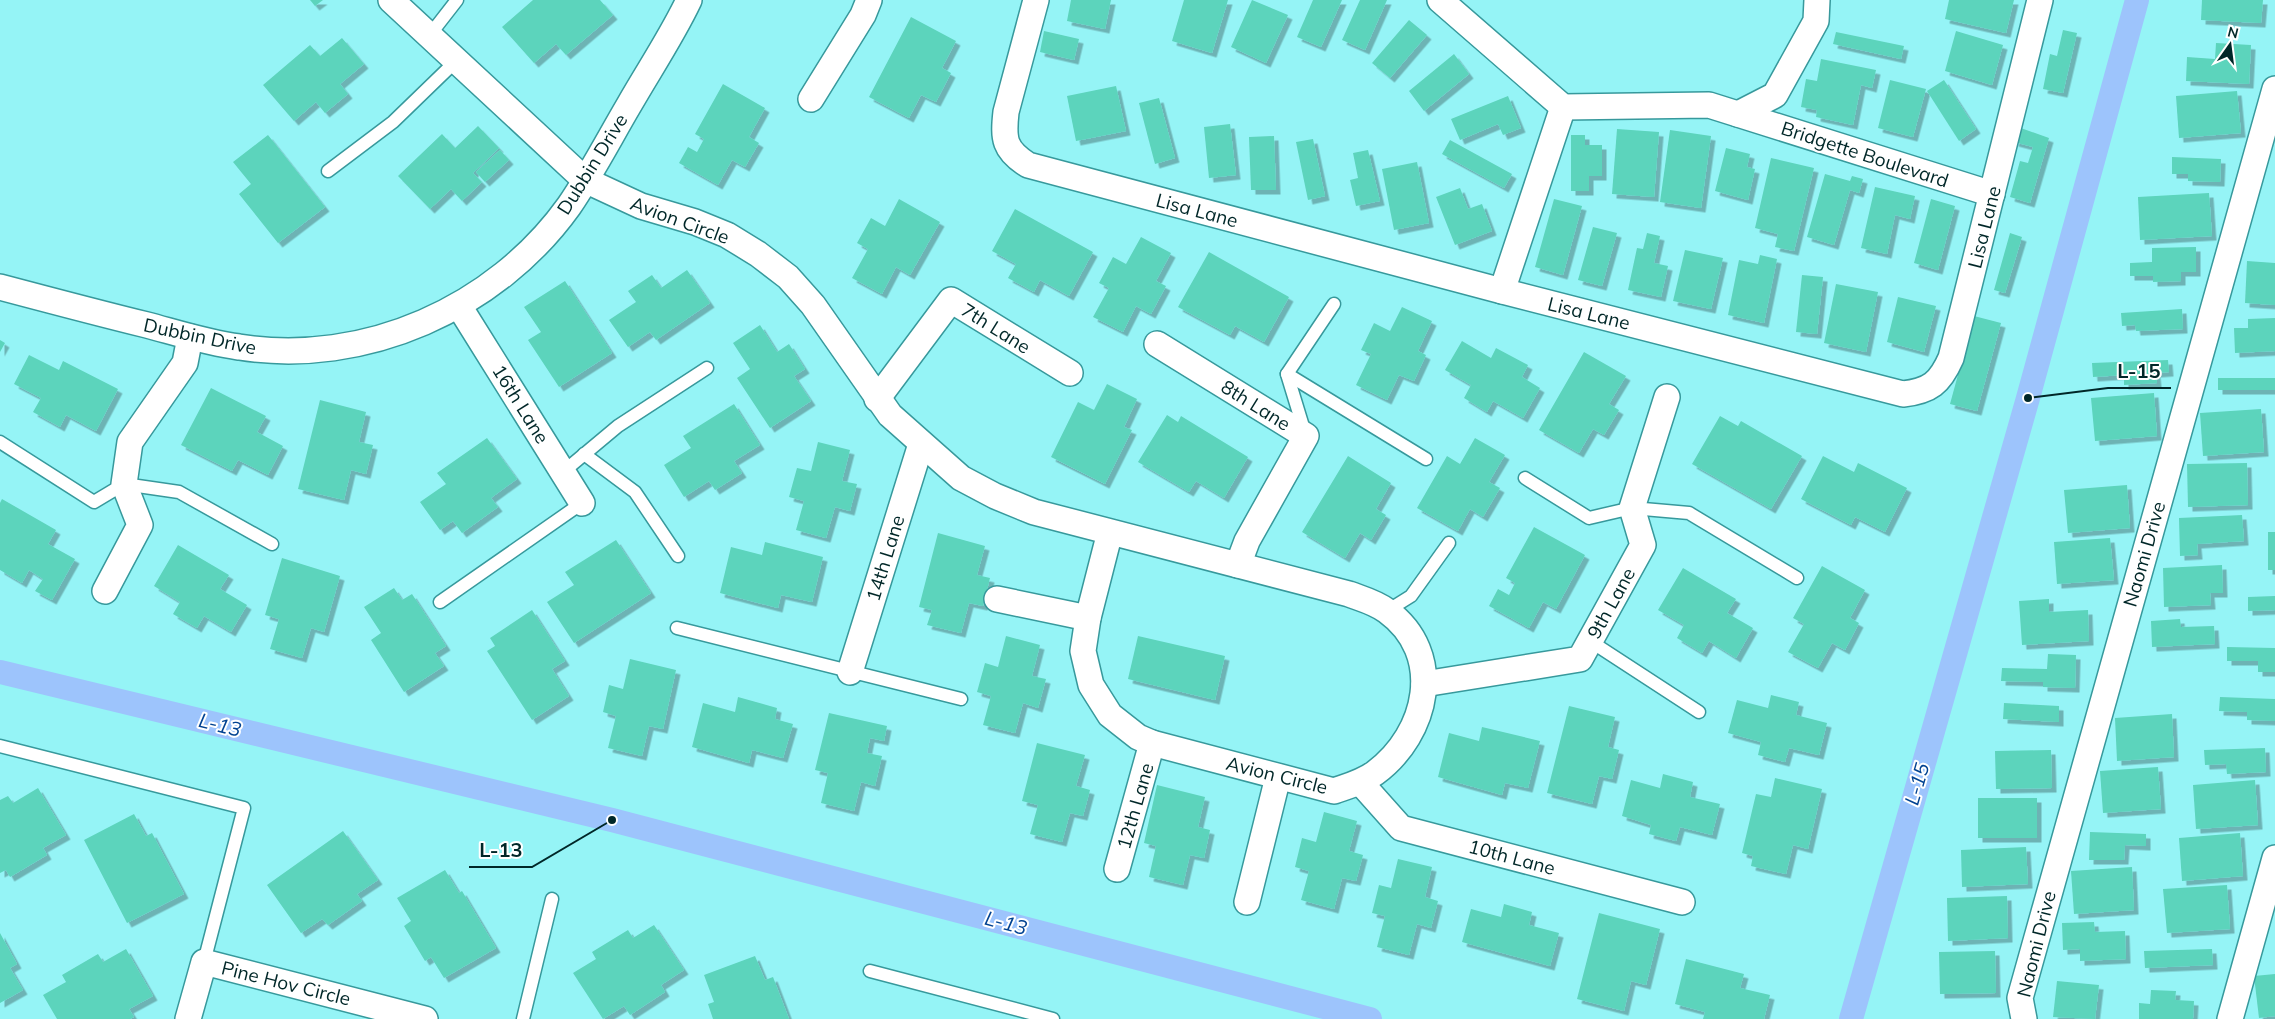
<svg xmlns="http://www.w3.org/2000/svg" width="2275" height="1019" font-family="Mulish,sans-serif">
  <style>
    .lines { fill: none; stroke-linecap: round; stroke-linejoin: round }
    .canal { stroke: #9dc4fc; stroke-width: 24 }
    .building { fill: #5cd4bc; filter: url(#shadow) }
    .lane-casing { stroke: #37999c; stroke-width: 15 }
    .street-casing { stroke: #37999c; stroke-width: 28 }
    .lane { stroke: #fff; stroke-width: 12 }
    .street { stroke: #fff; stroke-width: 25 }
    .labels { text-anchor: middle; stroke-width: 4; stroke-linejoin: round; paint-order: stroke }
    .street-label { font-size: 19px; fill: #002728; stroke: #fff }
    .water-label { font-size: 20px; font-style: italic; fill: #014291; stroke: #fff }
    .leader { fill: none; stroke: #002728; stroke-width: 2 }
    .callout-dot { fill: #002728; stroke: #fff; stroke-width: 2 }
    .callout-label { font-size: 20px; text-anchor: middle; font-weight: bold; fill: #002728; stroke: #fff; stroke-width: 4; stroke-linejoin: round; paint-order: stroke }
  </style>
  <defs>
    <filter id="shadow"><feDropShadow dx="4.5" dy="4.5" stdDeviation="0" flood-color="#0004"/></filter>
  </defs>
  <rect width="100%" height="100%" fill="#95f4f6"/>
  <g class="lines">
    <!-- canal -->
    <g class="canal">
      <polyline points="0,672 612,820 1370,1019"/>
      <polyline points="1851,1019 2028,398 2137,0"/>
    </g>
  </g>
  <!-- building -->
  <g class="building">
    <polygon points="310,0 323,0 315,6"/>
    <polygon points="533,0 600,0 613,15 566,55 556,44 534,63 502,27"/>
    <polygon points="1071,0 1111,0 1105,29 1067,21"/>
    <polygon points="1184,0 1228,0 1212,53 1172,41"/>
    <polygon points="1252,0 1288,15 1266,63 1231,47"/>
    <polygon points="1313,0 1342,0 1321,47 1297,37"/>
    <polygon points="1360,0 1387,0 1365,50 1342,40"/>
    <polygon points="1949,0 2014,0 2006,33 1945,19"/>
    <polygon points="2202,0 2263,0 2261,23 2201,20"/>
    <polygon points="911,17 956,41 942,68 951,73 936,102 921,95 909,118 869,97"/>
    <polygon points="1409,20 1427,35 1390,78 1372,63"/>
    <polygon points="2063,30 2077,33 2063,93 2043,89 2050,54 2057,56"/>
    <polygon points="1044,31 1079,39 1074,60 1040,52"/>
    <polygon points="1956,31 2003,45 1992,85 1945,71"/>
    <polygon points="1836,32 1904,46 1901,59 1833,44"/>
    <polygon points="342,38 364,64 340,84 348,94 325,113 316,102 294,121 263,85 310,45 320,56"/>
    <polygon points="2216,43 2251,45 2249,84 2186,81 2187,57 2215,59"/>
    <polygon points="1454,54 1469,74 1424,111 1409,91"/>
    <polygon points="1821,59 1876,70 1872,88 1861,85 1853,125 1816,117 1817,110 1801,107 1806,79 1817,81"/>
    <polygon points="1890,80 1926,89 1913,137 1878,128"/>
    <polygon points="1944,80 1976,129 1959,141 1927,91"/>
    <polygon points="723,84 765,108 749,137 759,143 745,167 732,160 718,185 679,163 688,147 697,152 704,139 695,134"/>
    <polygon points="1116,86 1126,131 1076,141 1067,96"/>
    <polygon points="2237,91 2241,133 2179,138 2176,96"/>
    <polygon points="1508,96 1521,128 1503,135 1498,124 1460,140 1451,119"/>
    <polygon points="1159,98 1175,158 1155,164 1139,103"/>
    <polygon points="1230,124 1236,175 1209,178 1204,127"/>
    <polygon points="478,126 499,148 473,173 482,182 462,201 451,189 430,209 398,176 442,134 455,148"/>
    <polygon points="2018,127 2049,138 2030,203 2010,197 2020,161 2028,163 2033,147 2014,142"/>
    <polygon points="1617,129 1659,132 1654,197 1612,194"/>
    <polygon points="1670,130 1711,136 1701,208 1660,202"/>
    <polygon points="268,135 325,207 278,243 239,194 251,184 233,162"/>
    <polygon points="1571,135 1585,135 1585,145 1602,145 1602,176 1589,176 1589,191 1571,191"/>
    <polygon points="1274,136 1276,190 1251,190 1249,137"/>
    <polygon points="1313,139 1325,196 1308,200 1296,142"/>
    <polygon points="1450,140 1512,174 1504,188 1442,154"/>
    <polygon points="1726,148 1750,154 1747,167 1755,169 1748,200 1715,191"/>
    <polygon points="500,150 509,160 485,182 476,172"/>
    <polygon points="1368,150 1380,201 1356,206 1350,180 1358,178 1353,153"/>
    <polygon points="2172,157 2221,159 2220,182 2188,181 2188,174 2172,174"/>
    <polygon points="1771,158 1814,168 1794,251 1775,247 1778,234 1755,228"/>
    <polygon points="1417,162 1429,223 1394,230 1382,169"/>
    <polygon points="1825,174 1850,181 1852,176 1863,179 1859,193 1850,190 1834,245 1807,237"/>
    <polygon points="1875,187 1915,196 1910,219 1895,215 1887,254 1861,248"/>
    <polygon points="1460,188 1468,209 1482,204 1492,231 1455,245 1436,197"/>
    <polygon points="2209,193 2212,236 2140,240 2138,197"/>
    <polygon points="899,199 940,222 910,275 896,267 882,294 852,278 868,249 857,243 871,218 885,226"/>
    <polygon points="1554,199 1582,206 1563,275 1535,267"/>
    <polygon points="1931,199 1955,206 1938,270 1914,263"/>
    <polygon points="1015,209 1093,252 1069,296 1040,280 1034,292 1008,278 1016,264 992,251"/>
    <polygon points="1593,227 1617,233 1602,286 1578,280"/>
    <polygon points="1647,233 1660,236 1654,263 1668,266 1661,297 1628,290 1637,248 1643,249"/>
    <polygon points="2010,233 2022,237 2005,293 1994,290"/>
    <polygon points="1141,237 1171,253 1156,281 1166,286 1151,314 1136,306 1123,332 1093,317 1109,288 1099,283 1113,257 1126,264"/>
    <polygon points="2196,247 2196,272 2181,272 2181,281 2153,282 2153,276 2130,276 2130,263 2152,262 2152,248"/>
    <polygon points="1685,250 1723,258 1711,309 1673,301"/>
    <polygon points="1209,252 1289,297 1264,342 1235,326 1230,335 1178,307"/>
    <polygon points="1760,255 1777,259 1764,323 1728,315 1739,260 1758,264"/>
    <polygon points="2247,261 2275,263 2275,305 2245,303"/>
    <polygon points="687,270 710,303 656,340 650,332 628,347 609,320 636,302 628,291 652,275 661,288"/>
    <polygon points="1802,275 1823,277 1817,334 1796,332"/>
    <polygon points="565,281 612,353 559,387 528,340 541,332 524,307"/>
    <polygon points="1836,284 1878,292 1866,352 1824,343"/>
    <polygon points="1898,297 1936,306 1924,352 1887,342"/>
    <polygon points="1402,307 1432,321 1418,351 1426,355 1414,381 1399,375 1387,400 1356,385 1371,354 1361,350 1374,323 1390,331"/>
    <polygon points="2182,309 2183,329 2136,331 2135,325 2122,326 2121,313"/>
    <polygon points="1974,316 2001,323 1977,411 1950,404"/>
    <polygon points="2275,318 2275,351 2235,353 2234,328 2248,328 2248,319"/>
    <polygon points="760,325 777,352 789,344 805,369 794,376 811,401 770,428 737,378 750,369 733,343"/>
    <polygon points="0,340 5,343 0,352"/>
    <polygon points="1462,341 1491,358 1496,348 1528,365 1522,377 1540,388 1523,418 1493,401 1487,412 1464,398 1471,385 1445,370"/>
    <polygon points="1584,352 1626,376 1609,404 1619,410 1604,435 1593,429 1579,453 1539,430"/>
    <polygon points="29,355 59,370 63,361 118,389 96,431 66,415 60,427 33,412 41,398 14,384"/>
    <polygon points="2168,360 2169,372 2156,373 2157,383 2124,385 2124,375 2093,377 2092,363"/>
    <rect x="2218" y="378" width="57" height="12"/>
    <polygon points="1107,384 1137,399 1124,427 1132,430 1105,484 1051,457 1078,402 1094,410"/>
    <polygon points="211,388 266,416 257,432 283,446 268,475 238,460 232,471 181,445"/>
    <polygon points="2154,393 2157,436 2095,441 2091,398"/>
    <polygon points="320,400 366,412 359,442 373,445 366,474 351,470 344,500 298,489"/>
    <polygon points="734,404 760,445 734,461 742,473 715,490 709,481 684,497 664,465 691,448 683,436"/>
    <polygon points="2261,409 2264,452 2203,456 2200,413"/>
    <polygon points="1167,415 1178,422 1181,416 1248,457 1224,498 1196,481 1189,492 1138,462"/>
    <polygon points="1720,416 1738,426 1741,421 1802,456 1771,509 1692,464"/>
    <polygon points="487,438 517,479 491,498 498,507 462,533 453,521 440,530 420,502 446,484 437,473"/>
    <polygon points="1475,438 1505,455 1489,482 1500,488 1483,517 1470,509 1458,531 1417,508 1447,456 1460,464"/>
    <polygon points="818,442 850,450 842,481 857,484 850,511 835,507 826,538 796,530 804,501 789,497 797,468 811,471"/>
    <polygon points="1348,456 1391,483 1376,509 1386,515 1371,540 1360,533 1345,558 1302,532"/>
    <polygon points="1823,456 1854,472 1858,463 1907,488 1885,532 1855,517 1851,525 1801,499"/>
    <polygon points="2247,463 2248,505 2188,507 2187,464"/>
    <polygon points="2127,485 2130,528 2068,533 2064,490"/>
    <polygon points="2,499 56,530 48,544 75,559 52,600 35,591 43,579 29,570 22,583 0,570 0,503"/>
    <polygon points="2242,515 2244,541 2197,544 2198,555 2180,556 2179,518"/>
    <polygon points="1534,527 1585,555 1556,609 1543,602 1529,628 1489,606 1498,589 1509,595 1515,583 1506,578"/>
    <rect x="2268" y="532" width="7" height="38"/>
    <polygon points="938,533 985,546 977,575 990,578 983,606 969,603 961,633 927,625 932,610 919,607"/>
    <polygon points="2110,538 2114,580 2057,584 2054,542"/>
    <polygon points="616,540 651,593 574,643 547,602 574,585 565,572"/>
    <polygon points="765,542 823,557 812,602 781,595 778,608 720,593 731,547 762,555"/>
    <polygon points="178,545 229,575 220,589 247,605 231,632 204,616 197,628 173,614 180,602 154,586"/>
    <polygon points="282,558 340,576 324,632 311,628 302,658 270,649 279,619 265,615"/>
    <polygon points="2222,565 2223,593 2210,593 2211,605 2164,607 2163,568"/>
    <polygon points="1822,566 1865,590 1850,618 1859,623 1845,650 1832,643 1818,668 1788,652 1804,624 1793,618"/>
    <polygon points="1683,568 1736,599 1727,613 1753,628 1736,658 1709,641 1702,653 1677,638 1684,625 1658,610"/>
    <polygon points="394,588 402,600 412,594 446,646 435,653 444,666 404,692 371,640 381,633 364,607"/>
    <polygon points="2275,596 2275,610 2248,611 2248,597"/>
    <polygon points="2049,599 2049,612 2088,610 2089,641 2022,645 2019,601"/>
    <polygon points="532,610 565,661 552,669 569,696 532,720 487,651 495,646 490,638"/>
    <polygon points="2180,619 2181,627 2214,626 2215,644 2152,647 2151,621"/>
    <polygon points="1006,636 1040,645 1032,676 1046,679 1038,708 1023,703 1015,733 983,725 991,696 977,692 985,663 998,667"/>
    <polygon points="1138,636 1225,656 1215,700 1128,679"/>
    <polygon points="2227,647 2275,648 2275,672 2258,672 2258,661 2227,661"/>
    <polygon points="2048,654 2076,655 2075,688 2043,687 2043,682 2001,681 2002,668 2047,669"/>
    <polygon points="630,659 676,670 663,729 649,726 642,756 608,748 616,716 603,712 609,685 623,689"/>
    <polygon points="1771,695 1799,702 1796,715 1827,723 1819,755 1789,748 1785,762 1758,755 1761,742 1728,733 1737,700 1768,708"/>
    <polygon points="738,697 777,708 775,719 793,724 783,758 752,750 749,763 692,747 703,703 735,712"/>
    <polygon points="2220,697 2275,699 2275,721 2247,720 2247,712 2219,711"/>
    <polygon points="2004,703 2059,706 2059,722 2003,719"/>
    <polygon points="1569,706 1615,717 1608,747 1619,750 1612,779 1599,776 1592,804 1547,793"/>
    <polygon points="829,713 887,726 884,741 870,738 867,753 882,756 875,786 861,782 854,811 821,803 828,773 815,770"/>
    <polygon points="2172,714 2174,757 2117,761 2115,718"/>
    <polygon points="1482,727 1540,741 1528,788 1505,783 1502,795 1438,777 1449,733 1479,741"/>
    <polygon points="1037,743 1085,755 1076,786 1090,790 1083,816 1070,813 1062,842 1030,834 1038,805 1022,801"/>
    <polygon points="2265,748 2266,772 2227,774 2226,764 2205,765 2204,750"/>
    <polygon points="2051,750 2052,788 1996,789 1995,751"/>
    <polygon points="2158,767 2161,809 2103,813 2100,771"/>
    <polygon points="1663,774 1693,782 1690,797 1720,804 1712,835 1680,827 1676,841 1649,834 1651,825 1622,816 1631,780 1660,788"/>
    <polygon points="1775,778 1822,789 1808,849 1793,845 1786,874 1751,866 1753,856 1742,853 1756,794 1771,797"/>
    <polygon points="2255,780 2258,825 2196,829 2193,785"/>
    <polygon points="1157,785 1205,797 1198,827 1210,830 1204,858 1190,855 1183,885 1149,877 1156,846 1144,843"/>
    <polygon points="38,788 66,835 43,848 47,855 10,877 6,870 0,873 0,800 8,796 13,803"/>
    <rect x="1978" y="798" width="59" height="40"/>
    <polygon points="1324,812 1357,821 1349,851 1363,855 1356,881 1342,878 1334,909 1301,900 1309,871 1295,867 1302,838 1316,842"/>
    <polygon points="134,814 146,836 152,833 184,894 127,923 84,840"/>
    <polygon points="343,831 378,880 357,894 362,901 328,925 322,919 301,933 267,885"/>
    <polygon points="2090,832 2146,834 2146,846 2125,845 2124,860 2089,860"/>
    <polygon points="2240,833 2243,876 2182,881 2179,838"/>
    <polygon points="2026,847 2028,884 1962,887 1961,850"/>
    <polygon points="1398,859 1432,867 1425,897 1438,901 1431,928 1417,924 1409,955 1377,947 1385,916 1372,913 1379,885 1391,888"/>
    <polygon points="2132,867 2134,910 2074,914 2071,871"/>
    <polygon points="445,870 459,893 462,891 496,948 444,978 431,957 425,961 404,926 411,921 397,898"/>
    <polygon points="2227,885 2230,929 2167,933 2163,889"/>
    <polygon points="2007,896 2008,938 1948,941 1947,898"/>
    <polygon points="1504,904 1532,912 1529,925 1559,933 1550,966 1462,942 1471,909 1501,917"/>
    <polygon points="1599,913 1660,929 1646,985 1631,981 1624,1011 1577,999"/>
    <polygon points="2094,922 2095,932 2125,931 2126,959 2080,961 2080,949 2063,950 2062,923"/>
    <polygon points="654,925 684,970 661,985 665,992 630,1015 624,1006 603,1019 573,973 596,959 592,952 628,930 633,938"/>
    <polygon points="0,933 17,964 10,968 23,990 0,1003"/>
    <polygon points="126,949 153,996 129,1009 134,1017 130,1019 57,1019 43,995 66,982 62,975 98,954 103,962"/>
    <polygon points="2212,949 2213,965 2145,968 2144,951"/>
    <polygon points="1995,951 1996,993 1940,994 1939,952"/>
    <polygon points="755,956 765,980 773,977 789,1019 713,1019 708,1004 714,1002 704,975"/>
    <polygon points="1686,959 1744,974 1740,988 1770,995 1764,1019 1703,1019 1705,1012 1675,1004"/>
    <polygon points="2275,974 2275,1016 2259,1018 2254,976"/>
    <polygon points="2057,981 2099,985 2095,1019 2053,1017"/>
    <polygon points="2151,990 2176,991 2175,1000 2194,1001 2193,1019 2139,1019 2139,1003 2150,1004"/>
  </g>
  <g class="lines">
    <!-- lane casing -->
    <g class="lane-casing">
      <g id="lane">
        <polyline points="429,36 457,0"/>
        <polyline points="328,171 393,122 456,61"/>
        <polyline points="1287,374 1426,459"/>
        <polyline points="1305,433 1287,374 1334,304"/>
        <polyline points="0,442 94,502 124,484 179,492 272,544"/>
        <polyline points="584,454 635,492 678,556"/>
        <polyline points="563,472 618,426 707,368"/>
        <polyline points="1525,478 1589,518 1632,508 1689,513 1797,578"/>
        <polyline points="440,602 582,503"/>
        <polyline points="1387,611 1411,596 1449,543"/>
        <polyline points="677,628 961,699"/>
        <polyline points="1590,641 1699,712"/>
        <polyline points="0,746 244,808 204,962"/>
        <polyline points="870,971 1053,1019"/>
        <polyline points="523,1019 552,899"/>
      </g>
    </g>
    <!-- street casing -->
    <g class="street-casing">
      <g id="street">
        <path d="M391 0 585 180 641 206 695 222 727 235 758 254 788 277 813 305 890 415 961 478 995 496 1034 512 1349 594C1362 599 1375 602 1387 611 1446 654 1428 734 1375 773 1363 782 1348 786 1334 791L1152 743 1138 737 1110 715 1091 685 1083 651 1088 618 1110 532"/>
        <path d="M1036 0 1006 112C1003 139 1004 150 1028 165L1502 291 1903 394C1930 391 1940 383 1951 358L2040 0"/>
        <polyline points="1440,0 1563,107 1709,105 1992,194"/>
        <polyline points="811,99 863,15 869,0"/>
        <polyline points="1738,114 1775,95 1816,21 1817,0"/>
        <path d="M0 287C49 300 98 313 147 325 177 333 208 343 239 347 365 367 496 308 569 206 591 174 609 139 629 105 649 70 672 36 689 0"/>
        <polyline points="1502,291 1563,107"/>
        <polyline points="459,306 582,503"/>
        <polyline points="1157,344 1306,436 1247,541 1238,565"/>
        <polyline points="877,399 951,300 1070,373"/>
        <polyline points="105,591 140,525 124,484 130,442 185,363 190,337"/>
        <polyline points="997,599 1088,618"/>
        <polyline points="850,672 921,444"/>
        <polyline points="1424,684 1580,659 1643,545 1632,508 1667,397"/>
        <polyline points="1360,782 1401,828 1682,902"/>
        <polyline points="1117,869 1152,743"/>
        <polyline points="1247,902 1278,777"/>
        <polyline points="188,1019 204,962 425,1019"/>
        <polyline points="2024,1019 2020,998 2275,89"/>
        <polyline points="2230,1019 2275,858"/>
      </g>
    </g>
    <!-- lane -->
    <use href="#lane" class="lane"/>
    <!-- street -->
    <use href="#street" class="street"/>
  </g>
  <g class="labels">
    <!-- street labels -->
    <g class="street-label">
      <text transform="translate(1865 154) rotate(18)" y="7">Bridgette Boulevard</text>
      <text transform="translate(592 164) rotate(-58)" y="7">Dubbin Drive</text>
      <text transform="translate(1197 210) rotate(15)" y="7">Lisa Lane</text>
      <text transform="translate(680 220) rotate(20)" y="7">Avion Circle</text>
      <text transform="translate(1984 227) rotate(-76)" y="7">Lisa Lane</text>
      <text transform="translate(1589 313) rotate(14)" y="7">Lisa Lane</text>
      <text transform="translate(996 328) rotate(32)" y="7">7th Lane</text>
      <text transform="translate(200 336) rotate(12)" y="7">Dubbin Drive</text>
      <text transform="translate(521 404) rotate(58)" y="7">16th Lane</text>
      <text transform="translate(1256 405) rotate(32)" y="7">8th Lane</text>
      <text transform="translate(2144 554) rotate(-74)" y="7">Naomi Drive</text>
      <text transform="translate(885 558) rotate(-73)" y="7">14th Lane</text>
      <text transform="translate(1611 603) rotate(-61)" y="7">9th Lane</text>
      <text transform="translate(1277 775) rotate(14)" y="7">Avion Circle</text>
      <text transform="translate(1135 806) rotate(-74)" y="7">12th Lane</text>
      <text transform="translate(1512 857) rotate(15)" y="7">10th Lane</text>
      <text transform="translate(2036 944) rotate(-76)" y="7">Naomi Drive</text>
      <text transform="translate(286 983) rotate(14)" y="7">Pine Hov Circle</text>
    </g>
    <!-- water labels -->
    <g class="water-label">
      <text transform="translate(220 725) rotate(14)" y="7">L-13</text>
      <text transform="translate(1917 784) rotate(-74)" y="7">L-15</text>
      <text transform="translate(1006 923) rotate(15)" y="7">L-13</text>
    </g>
  </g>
  <!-- callouts -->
  <path class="leader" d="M2028 398L2108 388H2171M612 820L532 867H469"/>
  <g class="callout-dot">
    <circle cx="2028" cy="398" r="5"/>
    <circle cx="612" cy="820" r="5"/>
  </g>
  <g class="callout-label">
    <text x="2139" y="378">L-15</text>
    <text x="501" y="857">L-13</text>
  </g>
  <!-- north arrow -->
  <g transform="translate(2230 45) rotate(14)" stroke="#ffffff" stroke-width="4" paint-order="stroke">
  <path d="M0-4L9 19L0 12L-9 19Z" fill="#002728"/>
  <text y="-8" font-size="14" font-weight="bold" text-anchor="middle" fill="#002728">N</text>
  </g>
</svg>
